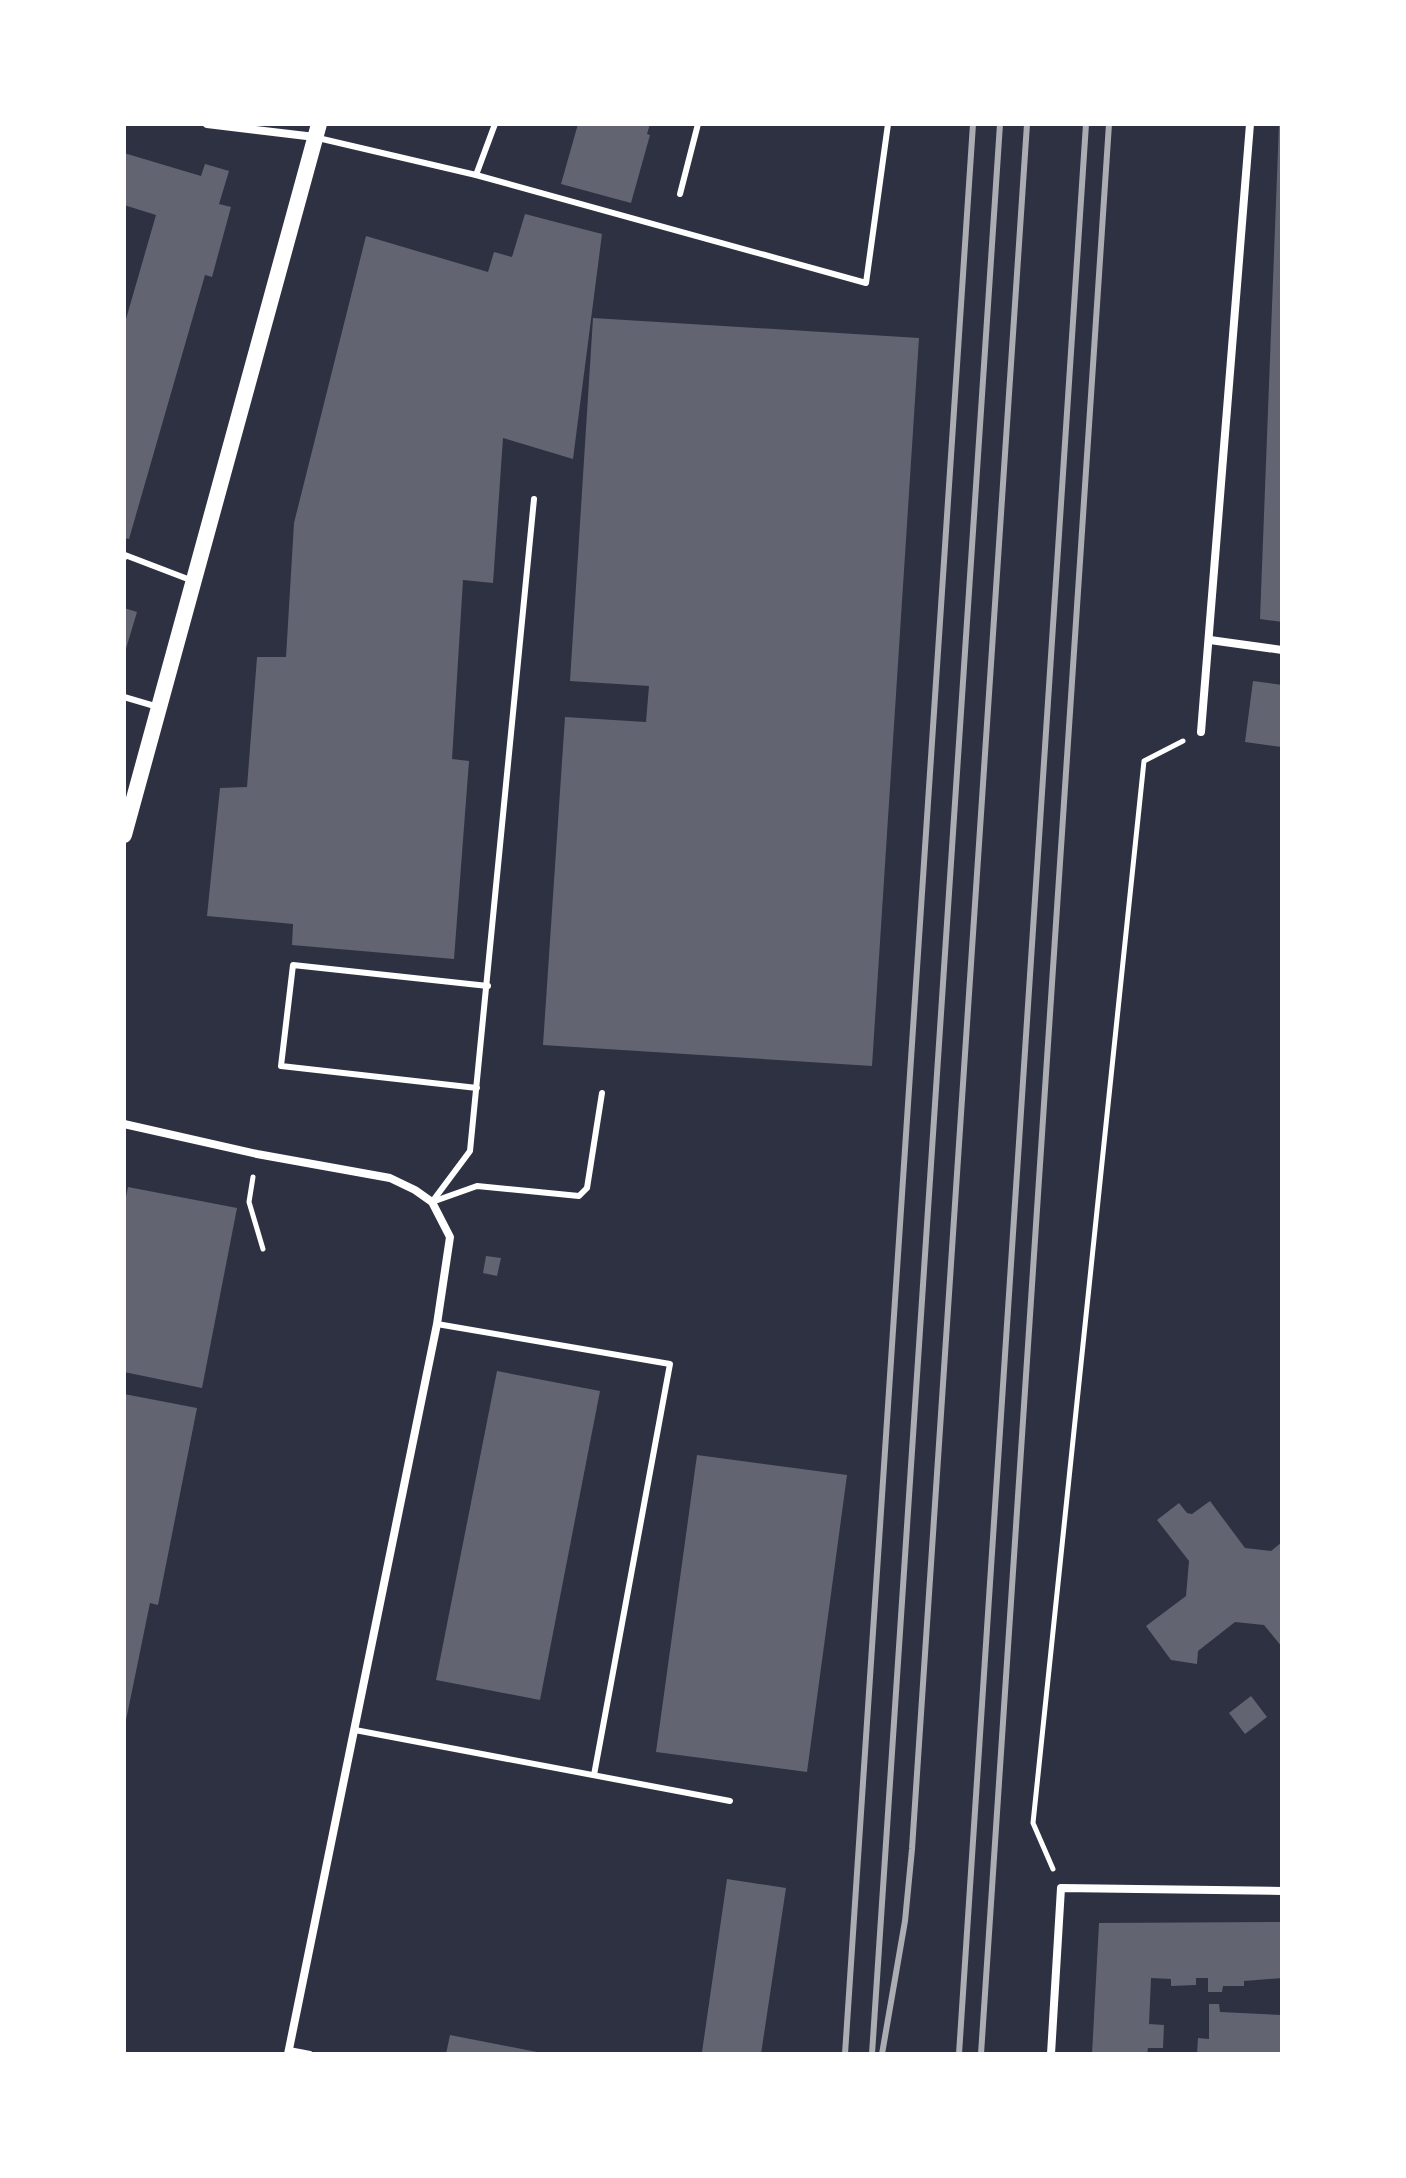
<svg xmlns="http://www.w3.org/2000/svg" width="1406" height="2178" font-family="'DM Sans',sans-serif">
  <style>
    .building { fill: #626471 }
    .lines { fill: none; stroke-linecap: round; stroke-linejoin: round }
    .path { stroke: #fff; stroke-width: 5 }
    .service { stroke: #fff; stroke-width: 6 }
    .minor { stroke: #fff; stroke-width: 8 }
    .secondary { stroke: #fff; stroke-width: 16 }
    .rail { stroke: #abadb3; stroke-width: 6 }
  </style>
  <rect width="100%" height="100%" fill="#2d3142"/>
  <!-- building -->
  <g class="building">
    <polygon points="578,124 650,124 647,134 650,135 631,203 561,184"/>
    <polygon points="1279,124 1282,124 1282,622 1260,619"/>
    <polygon points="124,153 201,176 205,164 229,171 219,204 231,207 212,277 205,275 129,539 124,538 124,326 156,215 124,205"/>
    <polygon points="525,214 602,234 573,459 503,438 493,583 463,580 452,759 469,761 454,959 292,945 293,924 207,916 220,788 247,787 257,657 286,657 294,523 366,236 488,272 494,252 512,257"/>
    <polygon points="593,318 919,338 872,1066 543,1045 565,717 646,722 649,686 570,681"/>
    <polygon points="124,608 137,612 125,652 124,652"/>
    <polygon points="1253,681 1282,685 1282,747 1245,742"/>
    <polygon points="128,1187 237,1208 202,1388 124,1372 124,1206"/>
    <polygon points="486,1256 501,1258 497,1276 483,1273"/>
    <polygon points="497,1371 600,1391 540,1700 436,1680"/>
    <polygon points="124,1394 197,1408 158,1605 150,1603 125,1725"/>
    <polygon points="697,1455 847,1475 807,1772 656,1752"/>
    <polygon points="1210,1501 1245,1548 1271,1551 1282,1542 1282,1647 1264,1625 1235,1622 1198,1651 1197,1664 1171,1660 1146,1626 1186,1596 1189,1561 1157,1520 1179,1503 1187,1513 1192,1514"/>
    <polygon points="1251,1696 1267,1717 1245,1734 1229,1713"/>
    <polygon points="727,1879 786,1888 761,2054 702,2052"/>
    <polygon points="1282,1922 1282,1978 1244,1981 1244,1986 1223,1986 1222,1992 1208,1992 1208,1978 1196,1978 1196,1985 1171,1986 1171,1979 1151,1978 1149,2024 1164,2025 1163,2048 1148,2048 1147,2054 1092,2054 1099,1923"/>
    <polygon points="1209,2004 1219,2004 1220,2012 1282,2015 1282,2054 1197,2054 1198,2038 1209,2039"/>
    <polygon points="450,2035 542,2053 542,2054 446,2054"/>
  </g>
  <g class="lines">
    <!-- path -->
    <g class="path">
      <polyline points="253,1177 249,1202 263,1249"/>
      <polyline points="1053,1869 1033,1823 1144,761 1183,741"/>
    </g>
    <!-- service -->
    <g class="service">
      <polyline points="318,138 476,175 866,283 888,124"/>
      <polyline points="476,175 495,124"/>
      <polyline points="680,194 698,124"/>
      <polyline points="124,558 125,555 193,581"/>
      <polyline points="124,697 158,707"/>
      <polyline points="477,1088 281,1066 293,965 488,986"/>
      <polyline points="432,1202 470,1151 534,499"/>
      <polyline points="432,1202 477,1186 579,1196 587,1188 602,1093"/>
      <polyline points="437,1324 670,1364 594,1775"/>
      <polyline points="355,1730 730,1801"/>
      <polyline points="289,2050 310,2054"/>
    </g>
    <!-- minor -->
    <g class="minor">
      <polyline points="207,124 315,137"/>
      <polyline points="1210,640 1282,650"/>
      <polyline points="1201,732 1250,124"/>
      <polyline points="124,1124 257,1154 390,1178 415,1190 432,1202 450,1237 437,1324 288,2054"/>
      <polyline points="1051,2054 1061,1888 1282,1891"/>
    </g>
    <!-- secondary -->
    <polyline class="secondary" points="124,835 319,124"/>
    <!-- rail -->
    <g class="rail">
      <polyline points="845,2054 973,124"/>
      <polyline points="872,2054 1000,124"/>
      <polyline points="882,2054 905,1921 912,1849 1027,124"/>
      <polyline points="959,2054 1086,124"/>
      <polyline points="981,2054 1109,124"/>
    </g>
  </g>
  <!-- border -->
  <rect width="1406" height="2178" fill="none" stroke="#ffffff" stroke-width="252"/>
</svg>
